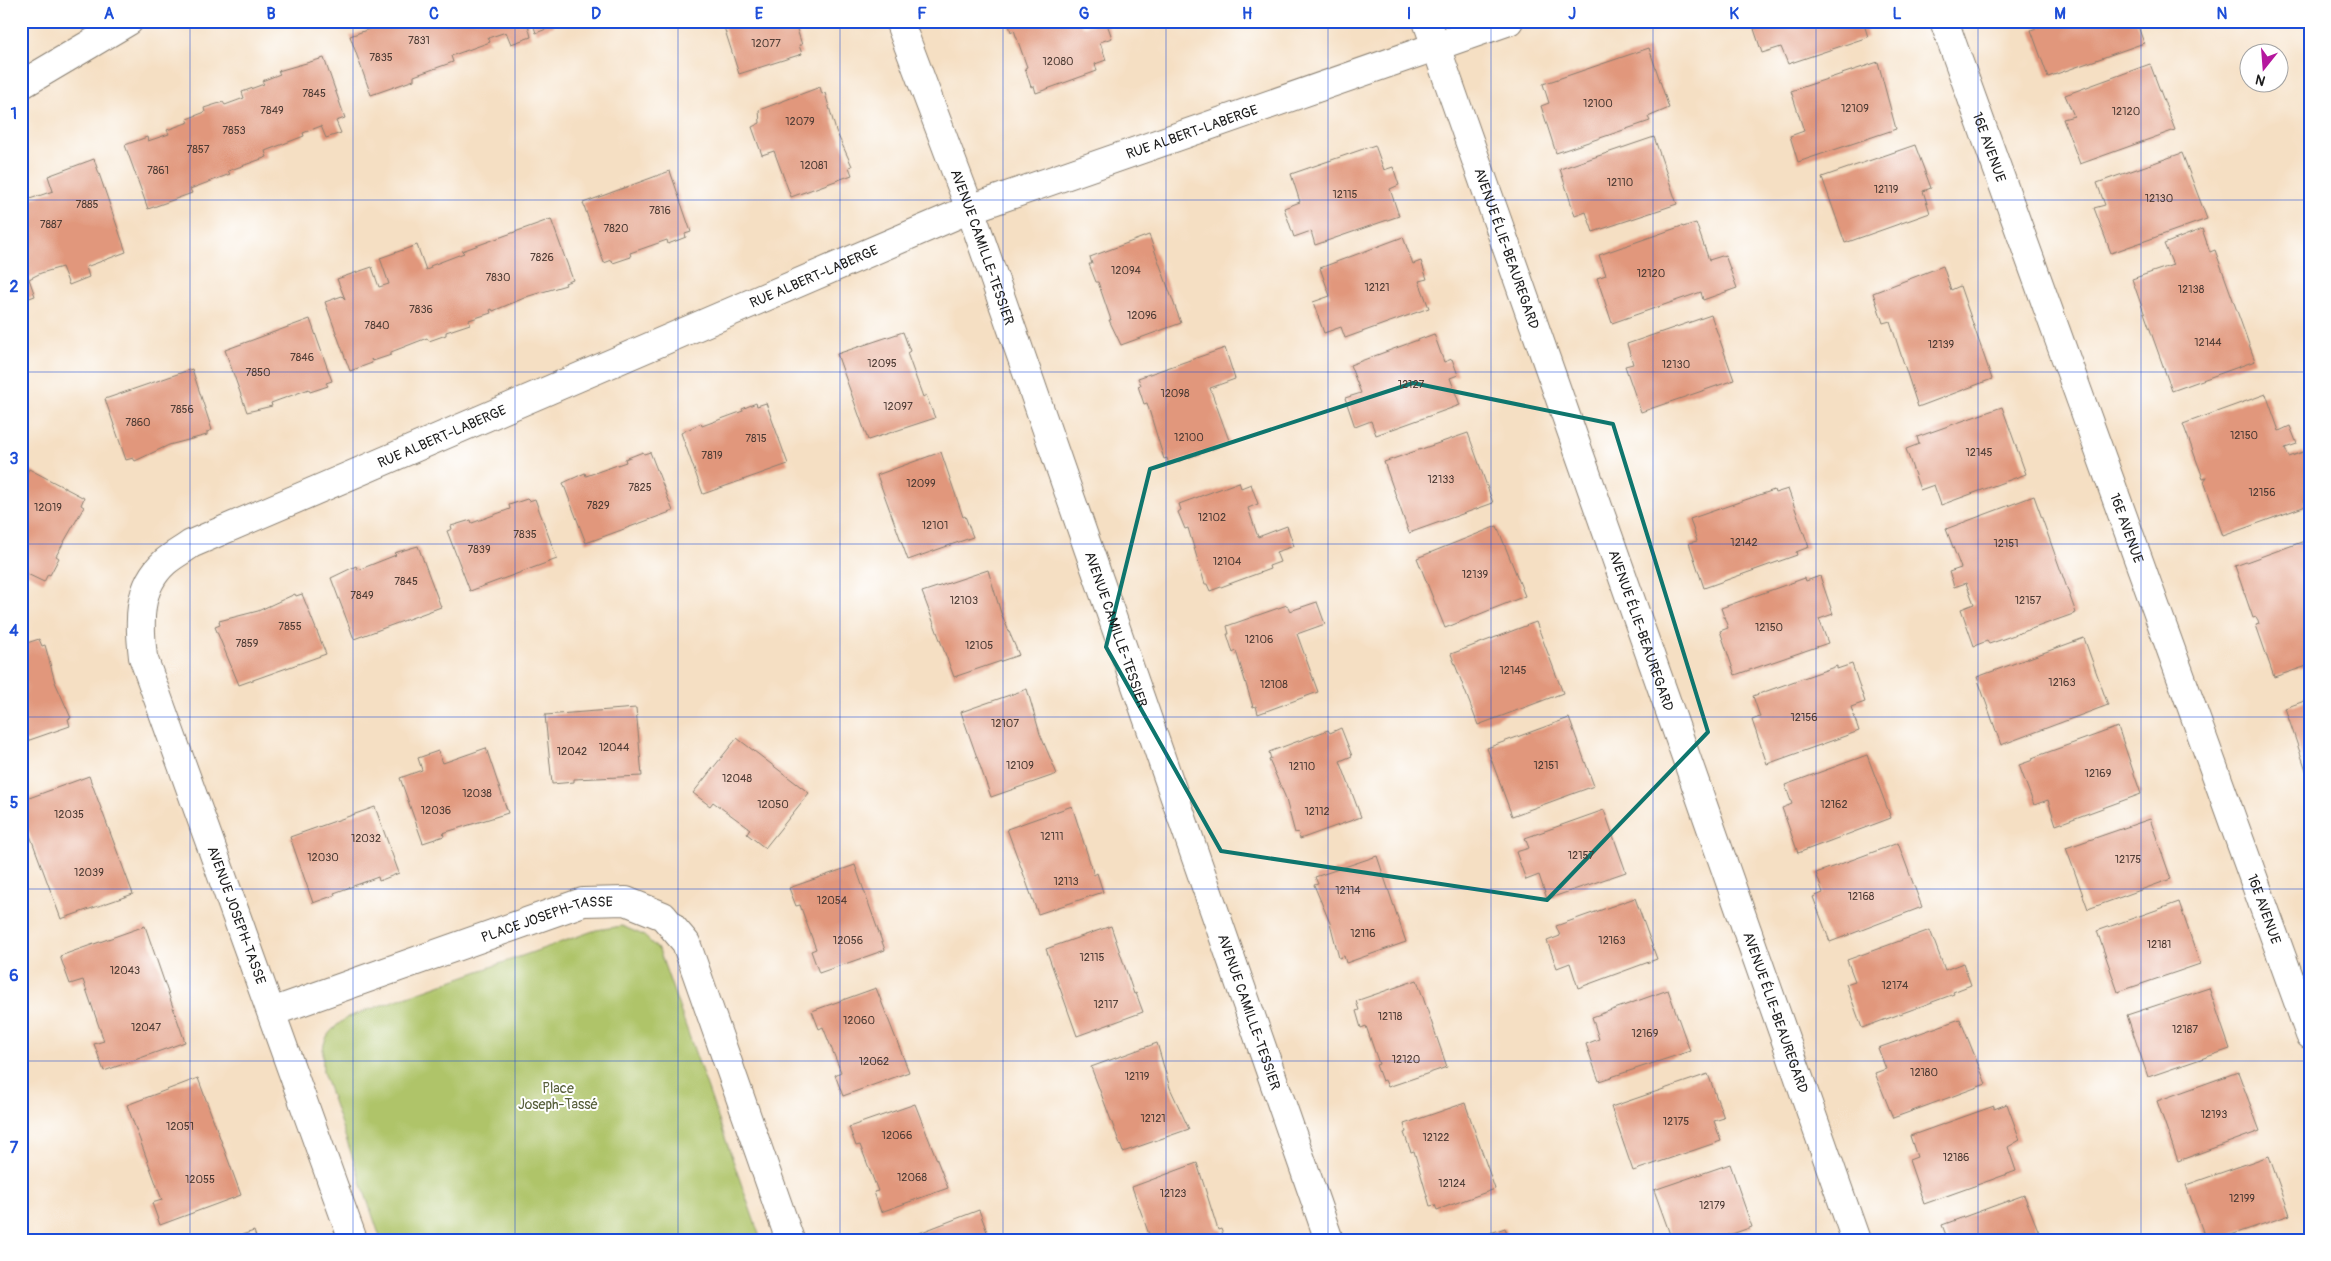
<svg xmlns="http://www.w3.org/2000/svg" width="2331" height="1261" font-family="Pangolin,sans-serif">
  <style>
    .green { fill: #afc469; stroke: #667042 }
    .building { fill: #e1977c }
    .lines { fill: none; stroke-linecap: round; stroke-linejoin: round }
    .minor-casing { stroke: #887e70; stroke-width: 30 }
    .minor { stroke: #fff; stroke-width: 28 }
    .marked { fill: none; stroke: #0f766e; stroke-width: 4; stroke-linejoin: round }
    .grid { fill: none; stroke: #1d4ed8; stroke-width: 1; stroke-opacity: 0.55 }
    .labels { text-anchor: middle; stroke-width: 4; stroke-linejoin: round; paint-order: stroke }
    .number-label { font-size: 11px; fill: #4d3b34 }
    .street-label { font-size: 14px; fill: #1c1c1c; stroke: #fff }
    .park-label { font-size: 14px; fill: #575f3b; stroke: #fff }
    .neatline { fill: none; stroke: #1d4ed8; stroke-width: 2 }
    .grid-label { font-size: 16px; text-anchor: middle; font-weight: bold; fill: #1d4ed8 }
  </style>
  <rect width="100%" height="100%" fill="#fff"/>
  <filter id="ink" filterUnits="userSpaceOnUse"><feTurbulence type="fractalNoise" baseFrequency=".02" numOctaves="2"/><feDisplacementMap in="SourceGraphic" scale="10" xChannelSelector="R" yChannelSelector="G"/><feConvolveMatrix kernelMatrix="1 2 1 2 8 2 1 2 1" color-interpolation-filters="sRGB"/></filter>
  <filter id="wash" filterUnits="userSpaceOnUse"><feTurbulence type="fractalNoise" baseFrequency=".0096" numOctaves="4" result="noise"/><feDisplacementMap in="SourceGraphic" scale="20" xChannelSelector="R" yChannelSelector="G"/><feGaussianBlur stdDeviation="1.12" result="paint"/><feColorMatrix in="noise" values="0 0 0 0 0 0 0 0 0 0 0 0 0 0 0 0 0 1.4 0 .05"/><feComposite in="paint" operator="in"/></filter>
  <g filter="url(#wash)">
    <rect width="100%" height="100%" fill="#f5dfc3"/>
    <!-- green -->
    <path class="green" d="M622 926 643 935 659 950 761 1240H381L323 1072C322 1042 322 1035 348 1017L596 930Z"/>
    <g id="blocks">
      <!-- building -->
      <g class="building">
        <polygon points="380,21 527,21 531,37 511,44 506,32 488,38 490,42 451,56 453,62 414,76 414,80 371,95 350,36 375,27 373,23"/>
        <polygon points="532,21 552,21 554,26 536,33"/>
        <polygon points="722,21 789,21 791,28 796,26 802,45 799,45 802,54 739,74"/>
        <polygon points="1008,21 1080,21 1082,27 1106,21 1112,38 1100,42 1106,60 1095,64 1097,71 1036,93 1034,86 1031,87 1025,68 1027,67 1014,30 1011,32"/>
        <polygon points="1773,21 1863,21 1868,37 1788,64 1781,47 1762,53 1754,29"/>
        <polygon points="2039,21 2136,21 2144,43 2048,77 2031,30 2041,26"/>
        <polygon points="1649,48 1669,108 1648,117 1650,121 1556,153 1541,106 1549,103 1543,84"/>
        <polygon points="324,58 345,118 336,121 341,133 326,138 321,126 303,133 304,136 265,151 267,157 228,171 230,174 190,189 192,193 148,209 125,145 147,137 148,141 169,134 167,130 189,122 187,119 205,112 204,108 223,102 225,105 244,98 242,92 264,84 262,81 280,74 278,71"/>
        <polygon points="1878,62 1896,129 1798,162 1790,136 1804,131 1791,91"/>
        <polygon points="2150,64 2175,130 2080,164 2063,119 2074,116 2065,95"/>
        <polygon points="820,87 822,94 825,93 836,131 852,166 849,167 852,175 791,197 774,151 762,155 752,127 760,123 759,110"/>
        <polygon points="1654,137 1677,204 1593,232 1586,212 1575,216 1560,169"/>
        <polygon points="1375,145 1384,170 1393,167 1399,185 1390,189 1399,216 1315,245 1311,231 1294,237 1284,208 1300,202 1291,174"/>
        <polygon points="1915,145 1931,188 1923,191 1930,213 1845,243 1822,177"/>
        <polygon points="2182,153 2207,219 2111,253 2094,208 2105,205 2097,183"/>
        <polygon points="94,159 126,252 86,267 89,277 69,285 62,267 41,273 29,279 35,296 21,301 21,202 53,191 48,176"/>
        <polygon points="670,171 691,232 685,234 686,237 668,244 667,240 630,253 631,257 613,263 612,260 604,263 583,203"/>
        <polygon points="551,219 573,280 565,283 566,285 529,296 493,311 492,309 490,310 491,313 469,320 470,324 446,332 446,335 429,341 427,338 391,352 391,355 373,361 371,359 372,363 350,371 325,302 342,296 345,299 337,279 372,267 379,287 389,284 380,258 417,245 426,270 431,268 430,266 464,253 462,251"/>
        <polygon points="1696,223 1709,260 1725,255 1737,288 1703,300 1701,292 1612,323 1597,278 1606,275 1599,255 1682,226 1683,227"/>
        <polygon points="2202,229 2210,252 2215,250 2255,361 2172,391 2132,279 2173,265 2164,244"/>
        <polygon points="1149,235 1181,323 1121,345 1109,320 1111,320 1098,282 1096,282 1089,264 1092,264 1090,257"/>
        <polygon points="1403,237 1413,264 1421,261 1427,279 1419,281 1429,308 1345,338 1341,327 1324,333 1313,302 1330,296 1320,268"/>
        <polygon points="1943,266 1951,290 1960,286 1992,379 1918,407 1890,321 1883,323 1873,293"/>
        <polygon points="1711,315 1734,380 1641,412 1625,366 1633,364 1627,344"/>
        <polygon points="310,319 332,381 326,383 328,386 310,392 309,389 271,403 272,406 247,412 225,350"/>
        <polygon points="903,332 910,351 907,353 923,397 926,395 935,418 868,440 837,354"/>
        <polygon points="1434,334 1444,362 1452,359 1458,375 1450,378 1460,405 1376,435 1371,421 1355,427 1345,398 1361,393 1350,365"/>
        <polygon points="1225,348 1235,379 1210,388 1230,443 1169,465 1167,458 1164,459 1147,403 1144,404 1138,386 1141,385 1138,378"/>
        <polygon points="192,369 212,430 207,432 207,435 169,445 135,461 133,458 126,460 105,399"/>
        <polygon points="2266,394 2279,431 2290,426 2297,444 2285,448 2289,457 2303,452 2310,471 2310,498 2304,500 2306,506 2223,536 2204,481 2207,477 2203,478 2183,424"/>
        <polygon points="756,403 757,406 766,403 788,464 703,494 681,433 701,423 702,426 743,411 742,409"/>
        <polygon points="2002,407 2026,474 1941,505 1934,485 1920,490 1906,449 1919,444 1917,437"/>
        <polygon points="1468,433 1493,503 1409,533 1384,462"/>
        <polygon points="643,452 644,454 650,452 673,511 586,543 563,483 585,473 586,476 626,462 625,459"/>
        <polygon points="941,452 963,517 965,516 973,537 908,560 877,475"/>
        <polygon points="29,469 84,498 81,505 84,507 56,556 59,558 50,575 48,574 44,582 21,571 21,484"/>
        <polygon points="1239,482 1241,488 1251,484 1258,504 1248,508 1258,537 1287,526 1294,546 1276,552 1280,562 1269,566 1270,569 1210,591 1207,584 1205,584 1188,528 1185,529 1178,512 1181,510 1179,504"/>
        <polygon points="1788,489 1809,547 1796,552 1797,555 1704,588 1689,543 1697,541 1690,519 1774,490 1775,493"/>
        <polygon points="2034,496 2076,613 1989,644 1987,641 1974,646 1961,609 1974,604 1966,583 1954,587 1952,580 1949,572 1961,568 1946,529"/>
        <polygon points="527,499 529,501 535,499 557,559 470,591 447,531 452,529 451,526 471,520 472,523 510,509 509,505"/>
        <polygon points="1497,526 1525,596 1445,628 1417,558"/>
        <polygon points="2310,539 2310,665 2274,677 2256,625 2259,624 2258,620 2256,617 2253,618 2235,566"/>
        <polygon points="418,546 441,607 354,639 331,578 356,566 358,570 396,555 394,553"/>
        <polygon points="988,570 1001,613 1019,655 954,677 922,592"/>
        <polygon points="1820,576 1833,614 1819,619 1828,643 1735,675 1720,631 1728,628 1721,608 1805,578 1806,581"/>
        <polygon points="295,594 296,596 302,594 326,654 239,685 215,627 220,625 219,621 258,611"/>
        <polygon points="1317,602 1325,624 1297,634 1318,692 1258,714 1256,706 1253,707 1236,651 1233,653 1227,634 1229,634 1227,626 1287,605 1290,611"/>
        <polygon points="1536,622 1563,693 1478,725 1451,654"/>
        <polygon points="2084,638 2108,705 2001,745 1977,677"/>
        <polygon points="39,639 42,646 45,645 55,682 71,718 68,719 70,726 21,743 21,645"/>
        <polygon points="1852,664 1865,702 1851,707 1859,731 1767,764 1752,720 1760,717 1753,696 1837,666 1837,669"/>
        <polygon points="1027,689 1040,734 1057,774 991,797 961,712"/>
        <polygon points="2310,699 2310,779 2309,779 2285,708"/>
        <polygon points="636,708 642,776 574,779 574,782 552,784 545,715"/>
        <polygon points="1569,718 1594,786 1512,816 1487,748"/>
        <polygon points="2118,727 2141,794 2056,825 2048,800 2034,805 2019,765 2033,760 2032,758"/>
        <polygon points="1341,728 1352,756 1340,761 1361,817 1300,839 1298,832 1295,833 1285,796 1269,760 1271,759 1269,752 1328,730 1330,733"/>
        <polygon points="737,738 809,793 765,848 747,834 750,829 713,802 710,806 693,793"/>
        <polygon points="486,748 508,813 443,833 444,836 423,843 400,778 422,770 418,758 438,751 443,763"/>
        <polygon points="1867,755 1891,818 1798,853 1782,808 1792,804 1785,785"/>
        <polygon points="89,776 133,894 61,919 21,811 21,801"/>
        <polygon points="1072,806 1094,875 1097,873 1103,892 1038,914 1007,829"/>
        <polygon points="375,807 399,873 379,881 378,877 334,893 335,895 313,903 290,837"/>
        <polygon points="1604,810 1626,872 1547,899 1539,875 1526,880 1516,852 1529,848 1525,838"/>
        <polygon points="2150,819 2171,879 2088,909 2066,848"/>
        <polygon points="1898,843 1922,907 1830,942 1813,897 1823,893 1816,873"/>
        <polygon points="1377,856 1406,942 1346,963 1344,956 1339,958 1330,923 1314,885 1318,884 1315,877"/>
        <polygon points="855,865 885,950 819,973 811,951 816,949 800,905 796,906 789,888"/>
        <polygon points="1635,898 1657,959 1578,988 1570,963 1557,968 1547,941 1560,936 1556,926"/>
        <polygon points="2179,902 2200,964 2118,992 2097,931"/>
        <polygon points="145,926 185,1042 104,1071 94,1044 104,1041 83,980 70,984 60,956"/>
        <polygon points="1111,926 1134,994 1136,993 1143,1012 1077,1036 1046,949"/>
        <polygon points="1930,930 1945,970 1963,963 1971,985 1953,992 1954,994 1862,1028 1846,984 1855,981 1847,960"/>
        <polygon points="1417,980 1447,1067 1388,1087 1385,1080 1382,1081 1376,1065 1379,1064 1366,1026 1361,1028 1356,1011 1359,1010 1356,1001"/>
        <polygon points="876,988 909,1072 843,1096 835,1075 841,1072 823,1027 819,1029 812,1011"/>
        <polygon points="2209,988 2230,1049 2148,1077 2127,1015"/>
        <polygon points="1668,990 1690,1051 1599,1081 1586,1044 1599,1039 1592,1017"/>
        <polygon points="1960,1019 1986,1084 1893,1118 1875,1073 1886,1069 1878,1048"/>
        <polygon points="1157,1043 1170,1088 1189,1129 1123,1152 1091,1067"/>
        <polygon points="2238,1072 2260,1131 2178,1161 2157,1101"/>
        <polygon points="1708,1074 1724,1118 1714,1121 1721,1141 1633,1171 1611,1107"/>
        <polygon points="198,1078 241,1195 160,1225 152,1203 162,1200 127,1105"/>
        <polygon points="1465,1103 1495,1189 1437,1210 1435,1205 1430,1206 1414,1151 1411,1152 1404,1133 1406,1132 1404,1124"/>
        <polygon points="915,1104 948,1188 881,1212 874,1192 878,1191 860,1145 856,1146 849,1127"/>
        <polygon points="2007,1104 2020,1140 2008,1147 2016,1171 1924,1204 1909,1160 1917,1157 1910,1136 1994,1106 1994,1109"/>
        <polygon points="2269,1156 2290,1215 2216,1240 2206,1240 2186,1185"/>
        <polygon points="1197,1163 1218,1230 1221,1229 1225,1240 1151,1240 1132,1187"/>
        <polygon points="1730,1164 1752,1227 1715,1240 1672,1240 1654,1190"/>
        <polygon points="2024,1195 2042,1240 1948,1240 1942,1225"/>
        <polygon points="979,1210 990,1240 916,1240 914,1235"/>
        <polygon points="1505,1228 1510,1240 1473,1240 1473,1239"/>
        <polygon points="254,1231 257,1240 229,1240 229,1239"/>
      </g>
    </g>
  </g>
  <g filter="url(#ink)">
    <use href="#blocks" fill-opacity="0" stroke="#887e70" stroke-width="1"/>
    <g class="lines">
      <!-- minor casing -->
      <g class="minor-casing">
        <g id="minor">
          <path id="s1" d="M899 21 970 209 1329 1240"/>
          <path id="s2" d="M1427 21 1856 1240"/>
          <path id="s3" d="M1944 21 2310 1035"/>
          <polyline points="21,85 129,21"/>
          <path id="s4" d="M272 1012 583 902 626 901 663 916 686 943 790 1240"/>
          <path id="s5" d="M353 1240 143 657C139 623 137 587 165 562 173 555 183 550 191 544L970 209 1509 21"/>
        </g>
      </g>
      <!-- minor -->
      <use href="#minor" class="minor"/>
    </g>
  </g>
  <!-- marked area -->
  <path class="marked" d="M1413 383 1613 424 1708 732 1547 900 1221 851 1106 647 1150 469Z"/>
  <!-- grid -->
  <path class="grid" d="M190 21V1240M353 21V1240M515 21V1240M678 21V1240M840 21V1240M1003 21V1240M1166 21V1240M1328 21V1240M1491 21V1240M1653 21V1240M1816 21V1240M1978 21V1240M2141 21V1240M21 200H2310M21 372H2310M21 544H2310M21 717H2310M21 889H2310M21 1061H2310"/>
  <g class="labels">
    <!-- number labels -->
    <g class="number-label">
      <text x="419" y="44">7831</text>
      <text x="766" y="47">12077</text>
      <text x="381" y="61">7835</text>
      <text x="1058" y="65">12080</text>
      <text x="314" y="97">7845</text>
      <text x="1598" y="107">12100</text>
      <text x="1855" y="112">12109</text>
      <text x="272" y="114">7849</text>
      <text x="2126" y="115">12120</text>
      <text x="800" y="125">12079</text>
      <text x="234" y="134">7853</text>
      <text x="198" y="153">7857</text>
      <text x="814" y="169">12081</text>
      <text x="158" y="174">7861</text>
      <text x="1620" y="186">12110</text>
      <text x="1886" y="193">12119</text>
      <text x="1345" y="198">12115</text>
      <text x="2159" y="202">12130</text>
      <text x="87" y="208">7885</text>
      <text x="660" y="214">7816</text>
      <text x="51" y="228">7887</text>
      <text x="616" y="232">7820</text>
      <text x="542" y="261">7826</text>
      <text x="1126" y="274">12094</text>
      <text x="1651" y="277">12120</text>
      <text x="498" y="281">7830</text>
      <text x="1377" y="291">12121</text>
      <text x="2191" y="293">12138</text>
      <text x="421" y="313">7836</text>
      <text x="1142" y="319">12096</text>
      <text x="377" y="329">7840</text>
      <text x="2208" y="346">12144</text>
      <text x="1941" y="348">12139</text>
      <text x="302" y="361">7846</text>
      <text x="882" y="367">12095</text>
      <text x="1676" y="368">12130</text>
      <text x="258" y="376">7850</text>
      <text x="1411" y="388">12127</text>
      <text x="1175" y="397">12098</text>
      <text x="898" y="410">12097</text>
      <text x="182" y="413">7856</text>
      <text x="138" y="426">7860</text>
      <text x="2244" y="439">12150</text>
      <text x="1189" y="441">12100</text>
      <text x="756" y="442">7815</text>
      <text x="1979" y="456">12145</text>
      <text x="712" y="459">7819</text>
      <text x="1441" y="483">12133</text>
      <text x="921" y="487">12099</text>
      <text x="640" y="491">7825</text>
      <text x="2262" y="496">12156</text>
      <text x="598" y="509">7829</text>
      <text x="48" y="511">12019</text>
      <text x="1212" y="521">12102</text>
      <text x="935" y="529">12101</text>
      <text x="525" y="538">7835</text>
      <text x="1744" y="546">12142</text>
      <text x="2006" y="547">12151</text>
      <text x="479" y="553">7839</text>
      <text x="1227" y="565">12104</text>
      <text x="1475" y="578">12139</text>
      <text x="406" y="585">7845</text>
      <text x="362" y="599">7849</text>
      <text x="964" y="604">12103</text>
      <text x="2028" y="604">12157</text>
      <text x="290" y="630">7855</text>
      <text x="1769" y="631">12150</text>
      <text x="1259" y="643">12106</text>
      <text x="247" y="647">7859</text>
      <text x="979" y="649">12105</text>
      <text x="1513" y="674">12145</text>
      <text x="2062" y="686">12163</text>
      <text x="1274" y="688">12108</text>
      <text x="1804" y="721">12156</text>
      <text x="1005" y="727">12107</text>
      <text x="614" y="751">12044</text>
      <text x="572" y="755">12042</text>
      <text x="1020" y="769">12109</text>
      <text x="1546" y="769">12151</text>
      <text x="1302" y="770">12110</text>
      <text x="2098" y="777">12169</text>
      <text x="737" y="782">12048</text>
      <text x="477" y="797">12038</text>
      <text x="773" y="808">12050</text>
      <text x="1834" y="808">12162</text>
      <text x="436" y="814">12036</text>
      <text x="1317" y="815">12112</text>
      <text x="69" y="818">12035</text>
      <text x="1052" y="840">12111</text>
      <text x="366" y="842">12032</text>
      <text x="1581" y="859">12157</text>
      <text x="323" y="861">12030</text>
      <text x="2128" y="863">12175</text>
      <text x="89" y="876">12039</text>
      <text x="1066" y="885">12113</text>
      <text x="1348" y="894">12114</text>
      <text x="1861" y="900">12168</text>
      <text x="832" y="904">12054</text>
      <text x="1363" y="937">12116</text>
      <text x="848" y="944">12056</text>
      <text x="1612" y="944">12163</text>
      <text x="2159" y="948">12181</text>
      <text x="1092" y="961">12115</text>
      <text x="125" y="974">12043</text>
      <text x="1895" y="989">12174</text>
      <text x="1106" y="1008">12117</text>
      <text x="1390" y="1020">12118</text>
      <text x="859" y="1024">12060</text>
      <text x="146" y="1031">12047</text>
      <text x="2185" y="1033">12187</text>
      <text x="1645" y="1037">12169</text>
      <text x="1406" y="1063">12120</text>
      <text x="874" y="1065">12062</text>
      <text x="1924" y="1076">12180</text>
      <text x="1137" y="1080">12119</text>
      <text x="2214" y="1118">12193</text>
      <text x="1153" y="1122">12121</text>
      <text x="1676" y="1125">12175</text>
      <text x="180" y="1130">12051</text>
      <text x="897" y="1139">12066</text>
      <text x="1436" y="1141">12122</text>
      <text x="1956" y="1161">12186</text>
      <text x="912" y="1181">12068</text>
      <text x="200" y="1183">12055</text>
      <text x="1452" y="1187">12124</text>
      <text x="1173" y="1197">12123</text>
      <text x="2242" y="1202">12199</text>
      <text x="1712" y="1209">12179</text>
    </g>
    <!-- street labels -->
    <g class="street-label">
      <text dy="5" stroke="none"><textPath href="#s5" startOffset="1836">RUE ALBERT-LABERGE</textPath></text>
      <text dy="5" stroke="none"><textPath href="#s3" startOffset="134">16E AVENUE</textPath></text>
      <text dy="5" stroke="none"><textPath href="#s1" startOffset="241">AVENUE CAMILLE-TESSIER</textPath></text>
      <text dy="5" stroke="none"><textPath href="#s2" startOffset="241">AVENUE ÉLIE-BEAUREGARD</textPath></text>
      <text dy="5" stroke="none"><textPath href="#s5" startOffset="1431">RUE ALBERT-LABERGE</textPath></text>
      <text dy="5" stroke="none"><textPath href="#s5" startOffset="1026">RUE ALBERT-LABERGE</textPath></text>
      <text dy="5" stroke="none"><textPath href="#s3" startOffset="539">16E AVENUE</textPath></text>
      <text dy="5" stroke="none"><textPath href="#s1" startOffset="646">AVENUE CAMILLE-TESSIER</textPath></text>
      <text dy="5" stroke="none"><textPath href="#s2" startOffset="646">AVENUE ÉLIE-BEAUREGARD</textPath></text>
      <text dy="5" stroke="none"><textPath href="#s3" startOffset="944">16E AVENUE</textPath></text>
      <text transform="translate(237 915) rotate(70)" y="5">AVENUE JOSEPH-TASSE</text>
      <text dy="5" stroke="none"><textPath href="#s4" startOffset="291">PLACE JOSEPH-TASSE</textPath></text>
      <text dy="5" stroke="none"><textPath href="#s1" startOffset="1051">AVENUE CAMILLE-TESSIER</textPath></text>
      <text dy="5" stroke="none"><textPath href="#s2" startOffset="1051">AVENUE ÉLIE-BEAUREGARD</textPath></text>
    </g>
    <!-- park labels -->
    <g class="park-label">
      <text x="558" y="1093">Place<tspan x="558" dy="16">Joseph-Tassé</tspan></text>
    </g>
  </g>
  <!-- margin -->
  <rect width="2331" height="1261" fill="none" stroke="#fff" stroke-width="55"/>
  <!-- north arrow -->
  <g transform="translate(2264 68) rotate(197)"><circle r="24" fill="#ffffff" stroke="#a4a4a4"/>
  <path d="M0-4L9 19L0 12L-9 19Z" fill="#b5179e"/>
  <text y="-8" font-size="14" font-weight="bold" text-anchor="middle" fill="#1c1c1c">N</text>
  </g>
  <rect x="28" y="28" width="2276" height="1206" class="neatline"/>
  <g class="grid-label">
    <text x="109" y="19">A</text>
    <text x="271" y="19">B</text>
    <text x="434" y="19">C</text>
    <text x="596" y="19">D</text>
    <text x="759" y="19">E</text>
    <text x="922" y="19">F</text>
    <text x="1084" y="19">G</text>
    <text x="1247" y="19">H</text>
    <text x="1409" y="19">I</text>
    <text x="1572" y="19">J</text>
    <text x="1734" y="19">K</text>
    <text x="1897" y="19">L</text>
    <text x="2060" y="19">M</text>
    <text x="2222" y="19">N</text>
    <text x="14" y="119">1</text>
    <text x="14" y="292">2</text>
    <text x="14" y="464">3</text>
    <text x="14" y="636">4</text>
    <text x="14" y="808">5</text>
    <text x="14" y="981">6</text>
    <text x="14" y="1153">7</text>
  </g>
</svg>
